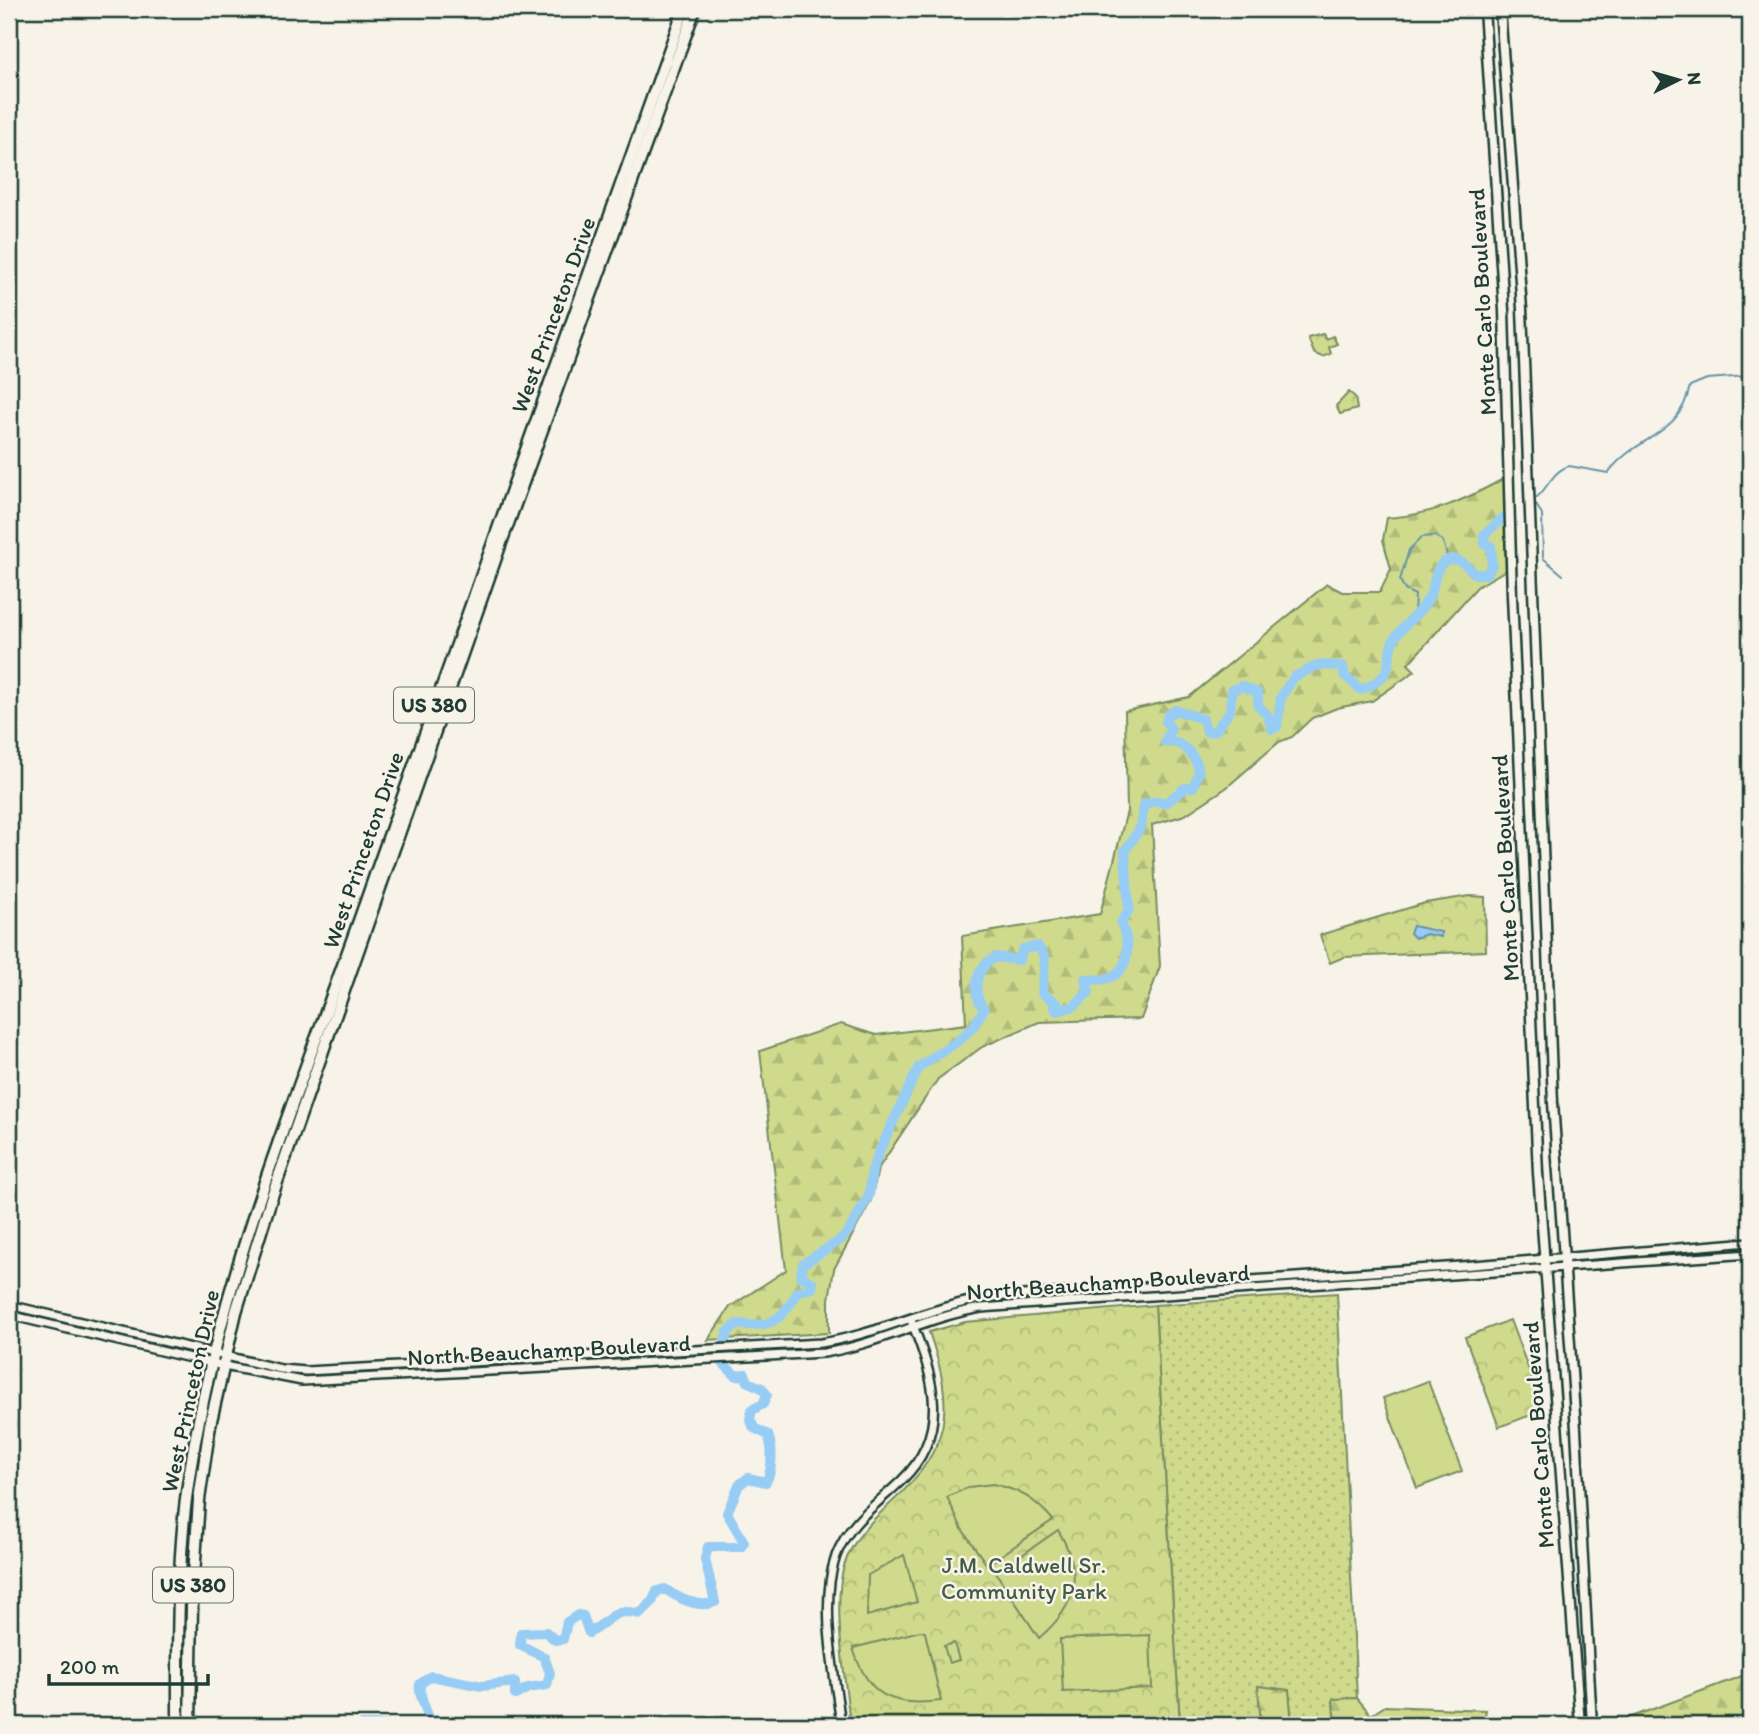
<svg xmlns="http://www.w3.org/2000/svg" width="1759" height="1734" font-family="Itim,sans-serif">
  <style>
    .grass { fill: url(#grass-dots); stroke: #778c60; stroke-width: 2 }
    .forest { fill: url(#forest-firs); stroke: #778c60; stroke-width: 2 }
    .park { fill: url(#park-crowns); stroke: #778c60; stroke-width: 2 }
    .pitch { fill: #cfda8d; stroke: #778c60; stroke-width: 2 }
    .water { fill: url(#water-ripples); stroke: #6793a8; stroke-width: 2 }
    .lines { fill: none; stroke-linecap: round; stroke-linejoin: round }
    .stream { stroke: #6793a8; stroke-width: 2 }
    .river { stroke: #97ccf5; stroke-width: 10 }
    .tertiary-casing { stroke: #1f3d34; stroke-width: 12 }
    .secondary-casing { stroke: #1f3d34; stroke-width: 13 }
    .trunk-casing { stroke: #1f3d34; stroke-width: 15 }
    .tertiary { stroke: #f7f3e8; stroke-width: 7 }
    .secondary { stroke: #f7f3e8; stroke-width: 8 }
    .trunk { stroke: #f7f3e8; stroke-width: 10 }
    .labels { text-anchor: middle; stroke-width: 5; stroke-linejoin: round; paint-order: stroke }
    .shield { fill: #f7f3e8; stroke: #60746a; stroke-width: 2 }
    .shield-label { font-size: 21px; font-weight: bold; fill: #1f3d34 }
    .street-label { font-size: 23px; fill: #1f3d34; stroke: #f7f3e8 }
    .park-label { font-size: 23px; fill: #425c46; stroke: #f7f3e8 }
  </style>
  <defs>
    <pattern id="grass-dots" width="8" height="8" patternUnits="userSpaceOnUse" patternTransform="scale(1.75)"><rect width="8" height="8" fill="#cfda8d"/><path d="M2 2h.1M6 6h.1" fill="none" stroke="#b1bc7a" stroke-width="1.8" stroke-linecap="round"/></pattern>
    <pattern id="forest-firs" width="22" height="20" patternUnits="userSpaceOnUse" patternTransform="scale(1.75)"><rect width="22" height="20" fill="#cfda8d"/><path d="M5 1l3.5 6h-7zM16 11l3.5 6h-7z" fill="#b1bc7a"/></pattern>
    <pattern id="park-crowns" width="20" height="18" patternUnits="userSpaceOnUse" patternTransform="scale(1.75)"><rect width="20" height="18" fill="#cfda8d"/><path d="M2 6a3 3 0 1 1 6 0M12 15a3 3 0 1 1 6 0" fill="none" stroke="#b1bc7a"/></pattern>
    <pattern id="water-ripples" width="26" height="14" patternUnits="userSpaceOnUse" patternTransform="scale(1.75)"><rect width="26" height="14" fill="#97ccf5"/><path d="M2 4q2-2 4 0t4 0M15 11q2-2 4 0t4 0" fill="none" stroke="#7ba7c7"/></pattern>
  </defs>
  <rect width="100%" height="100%" fill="#f7f3e8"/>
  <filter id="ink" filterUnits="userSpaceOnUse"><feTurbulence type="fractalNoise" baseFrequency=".0143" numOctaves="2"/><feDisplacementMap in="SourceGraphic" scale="14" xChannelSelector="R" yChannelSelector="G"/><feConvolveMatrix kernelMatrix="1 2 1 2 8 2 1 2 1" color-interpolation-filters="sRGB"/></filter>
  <g filter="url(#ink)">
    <!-- grass -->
    <polygon class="grass" points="1337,1293 1357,1698 1333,1700 1335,1725 1292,1725 1289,1691 1258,1686 1261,1725 1180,1725 1155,1305"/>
    <!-- forest -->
    <g class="forest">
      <path d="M1505 478 1506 570 1477 587 1408 664 1415 671 1372 701 1337 708 1312 718 1292 737 1279 742 1226 788 1185 815 1152 825 1160 966 1141 1019 1039 1022 982 1047 938 1079 878 1169 871 1201 834 1269 829 1299V1333L708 1340 730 1307 786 1270 760 1051 841 1024 876 1035 966 1024 962 936 1100 914 1127 811 1125 711 1189 697 1327 584 1342 592H1380L1391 569 1383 540 1387 518C1433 515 1465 500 1505 478Z"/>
      <polygon points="1750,1673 1750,1725 1610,1725"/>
      <polygon points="1258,1686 1289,1690 1292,1725 1261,1725"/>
      <polygon points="1357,1698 1371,1715 1385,1706 1486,1710 1483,1725 1335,1725 1333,1699"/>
    </g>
    <!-- park -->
    <g class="park">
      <polygon points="1323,334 1326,339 1333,336 1337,344 1329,347 1331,354 1323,357 1314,353 1308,338"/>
      <polygon points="1349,392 1355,397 1357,409 1340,414 1336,406"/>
      <polygon points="1470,896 1485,897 1486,951 1344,957 1330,963 1320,935 1425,903"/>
      <path d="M1155 1305 1180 1725H850C846 1682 832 1606 844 1566 852 1540 871 1521 891 1503 952 1447 955 1407 929 1332L965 1322Z"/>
      <polygon points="1510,1320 1544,1410 1499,1427 1465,1337"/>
    </g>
    <!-- pitch -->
    <g class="pitch">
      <polygon points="1428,1381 1462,1471 1417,1488 1383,1398"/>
      <path d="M993 1484C1020 1490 1035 1499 1053 1520L987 1565 962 1529 947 1497 969 1487Z"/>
      <path d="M1058 1530C1084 1574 1078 1605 1039 1638L996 1573Z"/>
      <polygon points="904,1555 917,1602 867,1616 868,1575"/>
      <path d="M920 1631 925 1632 941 1701C892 1707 868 1697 853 1648Z"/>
      <polygon points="1150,1635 1152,1688 1063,1692 1060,1639"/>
      <polygon points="954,1643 959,1660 949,1663 944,1646"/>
    </g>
    <!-- water -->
    <polygon class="water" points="1413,926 1441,932 1441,937 1427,934 1415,938 1410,933"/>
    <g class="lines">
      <!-- stream -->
      <g class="stream">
        <path d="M1563 575 1543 558 1542 514 1533 500C1548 491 1550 472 1569 466L1608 473C1638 433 1679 439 1690 386L1707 379 1748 376 1750 380"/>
        <polyline points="1414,615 1415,595 1405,590 1400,580 1409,550 1422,537 1435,536 1443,541 1448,560"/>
      </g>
      <!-- river -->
      <g class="river">
        <polyline points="362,1725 386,1725"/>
        <path d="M427 1725 430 1724C428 1711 418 1696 420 1684L431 1676 482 1686 515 1682V1695L528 1688 547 1685 550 1673 544 1657 520 1645 521 1633 546 1632 555 1640 563 1639 567 1622 578 1615 583 1616 589 1633C612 1620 612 1607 640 1614L652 1602 657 1591 665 1589C678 1598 699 1609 715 1602L705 1559 708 1547H741L744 1542 727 1513 739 1485 748 1478 766 1482C773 1469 773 1448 768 1435L754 1428 750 1419 752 1410 763 1404 767 1395 762 1388 748 1382 745 1374 736 1376 721 1361 727 1333 737 1324C771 1329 782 1320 798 1291L812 1288 813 1283 801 1276 803 1264 842 1239 850 1229 869 1195 872 1171 879 1152 919 1067 958 1041 973 1027 984 1009C971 993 975 966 996 957L1019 960 1023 949 1038 946 1045 958 1042 993 1057 1003 1054 1007 1057 1011 1074 1006 1089 992 1085 979C1125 985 1135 956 1121 923L1129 910 1125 851 1141 827 1144 804 1157 801 1166 803 1185 788 1193 787 1199 772C1196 755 1182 740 1165 742L1171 729 1166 722 1168 715 1175 710 1203 719 1207 732 1215 731 1230 711 1232 690 1242 686 1258 693V705L1268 716 1272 729 1277 727 1281 697 1294 677 1318 665 1343 666 1344 675 1361 690C1404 672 1380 657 1397 635 1407 621 1424 610 1431 593 1435 583 1435 565 1447 560 1459 556 1468 567 1475 574H1487L1492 565 1491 546 1485 544 1484 535 1504 517"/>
        <polyline points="1740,1725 1750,1724"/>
      </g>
      <!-- tertiary casing -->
      <g class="tertiary-casing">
        <g id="tertiary">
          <path d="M9 1305 281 1369 306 1371 821 1343C880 1334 933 1305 992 1297L1461 1266 1750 1242"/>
          <path d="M9 1315 224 1366 302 1381 824 1353C879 1344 927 1317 981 1308L1750 1254"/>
          <path d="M841 1725C835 1675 819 1604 836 1556 849 1522 876 1505 901 1481 951 1433 934 1378 912 1323"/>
        </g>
      </g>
      <!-- secondary casing -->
      <g class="secondary-casing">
        <g id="secondary">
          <polyline points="1484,9 1504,310 1512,596 1538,1173 1580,1725"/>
          <polyline points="1500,9 1522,309 1553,1103 1576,1429 1592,1725"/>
        </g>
      </g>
      <!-- trunk casing -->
      <g class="trunk-casing">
        <g id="trunk">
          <path d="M178 1725C178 1650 177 1574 186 1499 214 1283 304 1082 374 878 475 587 581 299 684 9"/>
          <polyline points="190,1725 192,1607 199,1500 210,1425 236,1312 271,1199 501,543 695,9"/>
        </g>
      </g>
      <!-- tertiary -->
      <use href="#tertiary" class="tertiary"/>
      <!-- secondary -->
      <use href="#secondary" class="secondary"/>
      <!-- trunk -->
      <use href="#trunk" class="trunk"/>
    </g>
  </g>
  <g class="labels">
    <!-- shield labels -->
    <g class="shield">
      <rect x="394" y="687.5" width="80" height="35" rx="5"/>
      <rect x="153" y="1567.5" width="80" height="35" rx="5"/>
    </g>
    <g class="shield-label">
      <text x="434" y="712">US 380</text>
      <text x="193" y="1592">US 380</text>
    </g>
    <!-- street labels -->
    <g class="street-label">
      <text transform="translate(1482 302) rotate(-93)" y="8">Monte Carlo Boulevard</text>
      <text transform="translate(553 315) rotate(-70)" y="8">West Princeton Drive</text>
      <text transform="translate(363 850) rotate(-71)" y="8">West Princeton Drive</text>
      <text transform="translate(1505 868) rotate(-93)" y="8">Monte Carlo Boulevard</text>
      <text transform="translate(1108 1282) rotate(-4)" y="8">North Beauchamp Boulevard</text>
      <text transform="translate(549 1350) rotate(-3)" y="8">North Beauchamp Boulevard</text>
      <text transform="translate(190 1391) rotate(-78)" y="8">West Princeton Drive</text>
      <text transform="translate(1538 1435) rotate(-94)" y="8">Monte Carlo Boulevard</text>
    </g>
    <!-- park labels -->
    <g class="park-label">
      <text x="1024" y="1573">J.M. Caldwell Sr.<tspan x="1024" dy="26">Community Park</tspan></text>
    </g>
  </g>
  <!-- margin -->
  <rect width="1759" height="1734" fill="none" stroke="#f7f3e8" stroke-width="35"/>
  <rect x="18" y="18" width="1724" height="1699" fill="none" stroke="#1f3d34" stroke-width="2.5" filter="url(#ink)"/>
  <!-- north arrow -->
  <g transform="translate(1678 80) rotate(85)" stroke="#f7f3e8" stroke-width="5" paint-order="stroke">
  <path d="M0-5L12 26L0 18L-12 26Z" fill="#1f3d34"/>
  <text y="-10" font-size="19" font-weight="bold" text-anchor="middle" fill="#1f3d34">N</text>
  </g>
  <!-- scale -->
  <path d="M49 1674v10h159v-10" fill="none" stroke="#1f3d34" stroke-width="3.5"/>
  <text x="60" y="1674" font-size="21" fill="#1f3d34" stroke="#f7f3e8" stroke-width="5" paint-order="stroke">200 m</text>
</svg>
